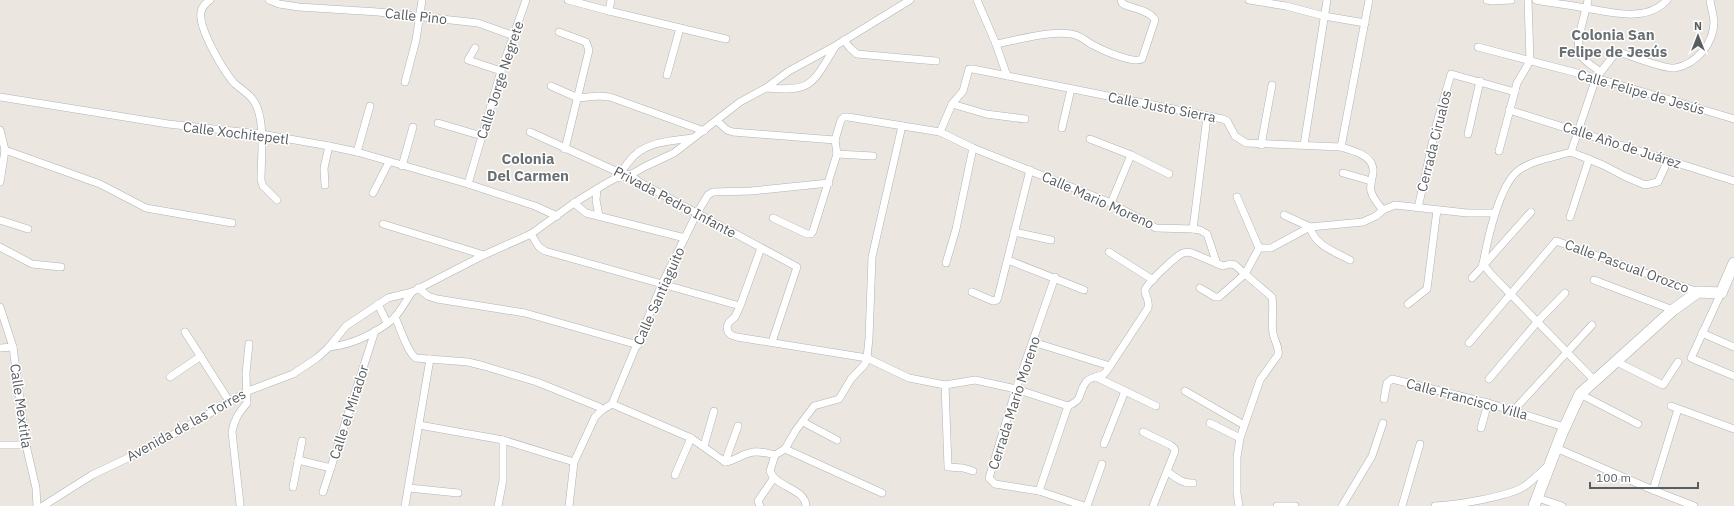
<svg xmlns="http://www.w3.org/2000/svg" width="1734" height="506" font-family="'IBM Plex Sans',sans-serif">
  <style>
    .lines { fill: none; stroke-linecap: round; stroke-linejoin: round }
    .street-casing { stroke: #b0b3b7; stroke-width: 8 }
    .secondary-casing { stroke: #afb4b7; stroke-width: 12 }
    .street { stroke: #fff; stroke-width: 7 }
    .secondary { stroke: #fff; stroke-width: 11 }
    .labels { text-anchor: middle; stroke-width: 3; stroke-linejoin: round; paint-order: stroke }
    .street-label { font-size: 14px; fill: #585d60; stroke: #fff }
    .neighbourhood-label { font-size: 15px; font-weight: bold; fill: #696f72; stroke: #fff }
  </style>
  <rect width="100%" height="100%" fill="#ebe6df"/>
  <g class="lines">
    <!-- street casing -->
    <g class="street-casing">
      <g id="street">
        <path d="M210 0C206 3 202 6 201 12 198 28 223 70 234 83 243 91 252 95 257 107 265 127 261 159 261 180L263 186 277 200"/>
        <polyline points="269,0 279,4 299,7 378,12 478,23 514,36"/>
        <polyline points="568,0 609,11 726,39"/>
        <polyline points="977,0 996,44 1007,76"/>
        <polyline points="1249,0 1286,6 1324,16 1365,23"/>
        <polyline points="1487,0 1492,1 1511,0"/>
        <path d="M1536 0C1552 3 1568 5 1585 8 1610 12 1647 23 1667 0"/>
        <path d="M1588 0C1586 11 1575 43 1579 53 1583 61 1594 67 1601 72"/>
        <polyline points="609,11 611,0"/>
        <polyline points="559,32 586,42 589,50 565,149"/>
        <polyline points="844,40 850,48 857,54 936,61"/>
        <path d="M996 44C1018 40 1061 27 1080 37 1085 39 1088 43 1093 45 1102 50 1133 64 1142 59L1155 20C1151 11 1133 8 1125 5L1122 3 1121 0"/>
        <polyline points="1478,47 1596,78 1734,119"/>
        <polyline points="475,48 468,60 501,71"/>
        <polyline points="667,75 680,28"/>
        <polyline points="405,82 416,40 422,0"/>
        <polyline points="551,86 578,98"/>
        <path d="M766 88C813 92 812 84 835 47"/>
        <polyline points="0,97 168,124 261,134 329,146 357,152 468,184 535,206 557,216"/>
        <polyline points="578,98 598,96 610,97 704,131"/>
        <polyline points="952,104 986,114 1025,119"/>
        <polyline points="1509,110 1734,181"/>
        <polyline points="717,121 727,130 733,132 835,140"/>
        <polyline points="438,123 482,136"/>
        <polyline points="1062,128 1071,89"/>
        <polyline points="0,130 5,150 0,182"/>
        <polyline points="530,132 620,173 630,175 641,183 797,267 772,342"/>
        <path d="M940 132 952 104 963 91 969 69H973L1223 119 1227 121 1235 136 1246 143 1341 147C1352 150 1372 155 1373 169 1374 176 1369 184 1371 191 1373 199 1378 204 1383 210"/>
        <polyline points="1468,134 1480,81"/>
        <polyline points="1090,139 1131,155 1169,174"/>
        <polyline points="1261,145 1272,85"/>
        <polyline points="1304,145 1327,0"/>
        <polyline points="1341,147 1369,0"/>
        <polyline points="5,150 100,184 146,208 232,223"/>
        <polyline points="1499,151 1517,83 1530,61 1528,0"/>
        <polyline points="357,152 370,106"/>
        <path d="M1571 152 1596 78 1614 55 1617 53H1622C1634 57 1664 69 1675 68 1697 64 1714 43 1714 21 1713 14 1711 7 1710 0"/>
        <polyline points="1571,152 1603,165 1624,176 1645,185 1658,182 1668,160"/>
        <polyline points="837,154 873,156"/>
        <polyline points="402,166 413,127"/>
        <polyline points="1343,173 1371,181"/>
        <path d="M618 175C624 169 628 161 635 155 650 141 673 141 692 138"/>
        <polyline points="468,184 501,71 526,0"/>
        <polyline points="325,185 324,168 329,146"/>
        <polyline points="597,189 596,200 599,216"/>
        <polyline points="373,193 389,162"/>
        <polyline points="1237,197 1259,248"/>
        <polyline points="574,203 586,213 685,238"/>
        <polyline points="1111,203 1131,155"/>
        <polyline points="1418,208 1436,126 1451,74 1515,92"/>
        <path d="M1284 215 1310 227C1314 245 1335 252 1350 260"/>
        <polyline points="1570,217 1589,159"/>
        <polyline points="773,218 807,234 811,234 813,231 837,154 835,140 841,120 844,117 848,117 940,132 973,148 1111,203 1156,228 1193,229 1200,230 1207,234 1217,264"/>
        <polyline points="0,220 28,229"/>
        <polyline points="383,224 484,255"/>
        <polyline points="1193,229 1207,117"/>
        <polyline points="1014,232 1051,240"/>
        <polyline points="531,234 539,247 545,251 740,306"/>
        <polyline points="0,247 32,264 61,267"/>
        <polyline points="761,248 740,306 735,317 729,322 727,327 728,332 731,335 737,337 867,358 909,378 945,385 975,380 1016,389 1068,406"/>
        <polyline points="1109,252 1153,280"/>
        <polyline points="1008,260 1084,290"/>
        <polyline points="946,263 956,229 973,148"/>
        <polyline points="1483,264 1491,274 1594,380"/>
        <path d="M1483 264C1487 242 1499 184 1519 170 1533 160 1554 157 1571 152"/>
        <polyline points="1055,277 1016,389 989,478 995,484 1039,491 1084,506"/>
        <polyline points="1472,278 1531,212"/>
        <polyline points="1594,280 1673,310"/>
        <polyline points="418,288 428,296 437,299 525,313 638,345"/>
        <path d="M1200 288 1215 297H1219L1245 274 1272 297C1274 309 1271 321 1273 333 1274 341 1280 347 1278 355L1260 380 1240 438 1237 457V493L1239 506"/>
        <polyline points="972,292 993,301 997,300 998,297 1030,170"/>
        <polyline points="1721,293 1691,358 1734,376"/>
        <polyline points="378,304 387,323"/>
        <polyline points="1408,304 1427,289 1437,210"/>
        <polyline points="0,307 13,347 26,445 36,488 37,506"/>
        <path d="M395 317C400 327 407 352 416 358L468 362 484 366 537 382 599 407 602 410"/>
        <polyline points="185,332 229,401"/>
        <polyline points="1702,333 1734,347"/>
        <polyline points="1033,342 1110,366"/>
        <polyline points="1469,343 1556,241 1698,292"/>
        <path d="M329 347C352 345 377 333 394 318 401 311 406 300 412 292"/>
        <polyline points="0,348 13,347"/>
        <polyline points="1615,361 1663,385 1678,362"/>
        <polyline points="170,377 201,356"/>
        <polyline points="1096,377 1156,406"/>
        <polyline points="1489,379 1538,321 1565,293"/>
        <polyline points="945,385 948,467 963,468 973,471"/>
        <polyline points="1185,391 1244,425"/>
        <polyline points="1580,394 1638,424"/>
        <polyline points="1384,399 1387,383 1392,379 1488,403 1564,427"/>
        <path d="M612 404 691 438 725 462C734 461 741 455 749 453 758 450 766 453 775 455"/>
        <polyline points="1671,406 1734,429"/>
        <polyline points="1514,410 1592,325"/>
        <polyline points="803,422 837,440"/>
        <polyline points="1210,423 1240,438"/>
        <polyline points="419,425 503,440 574,462"/>
        <polyline points="1481,428 1488,403"/>
        <polyline points="1143,432 1170,445 1174,448 1175,451 1153,506"/>
        <polyline points="1104,444 1125,391"/>
        <polyline points="0,445 26,445"/>
        <polyline points="704,446 714,411"/>
        <polyline points="1556,448 1653,490 1694,506"/>
        <polyline points="785,449 882,493"/>
        <polyline points="775,455 785,449 796,430 814,406 839,399 851,379 865,364 867,358 869,338 872,257 902,126"/>
        <path d="M775 455 770 471C776 488 805 488 806 506"/>
        <polyline points="298,460 331,468"/>
        <polyline points="725,462 738,426"/>
        <path d="M1168 472C1176 478 1183 484 1193 483"/>
        <polyline points="675,475 691,438"/>
        <polyline points="293,487 302,441"/>
        <polyline points="409,488 458,493"/>
        <polyline points="1653,490 1678,409"/>
        <path d="M1039 491 1068 406C1085 398 1077 394 1086 382 1090 377 1098 377 1104 374 1106 372 1108 369 1110 366L1148 308C1150 298 1144 295 1145 290 1147 283 1176 256 1183 253 1186 252 1189 252 1192 253L1223 266 1230 264 1235 265 1245 274 1259 248H1271L1310 227 1363 222 1376 216 1383 210 1395 205 1467 213H1495"/>
        <polyline points="323,492 375,331"/>
        <polyline points="1538,498 1562,506"/>
        <path d="M240 504 232 432C234 419 239 413 247 403L246 373 249 344"/>
        <polyline points="43,506 92,475 157,444 248,391 293,374 317,358 329,347 346,326 388,298 412,292 484,255 531,234 574,203 605,184 616,178 630,175 646,166 674,153 740,102 766,88 789,71 835,46 910,0"/>
        <polyline points="405,506 430,359"/>
        <polyline points="498,506 503,480 503,440"/>
        <polyline points="569,506 574,462 595,417 602,410 612,404 662,284 697,213 708,195 713,192 751,191 829,183"/>
        <polyline points="760,506 758,501 773,479"/>
        <polyline points="1087,506 1102,464"/>
        <polyline points="1277,506 1295,506"/>
        <polyline points="1342,506 1372,456 1383,423"/>
        <polyline points="1402,506 1420,444"/>
        <path d="M1435 506C1456 505 1508 497 1525 486 1533 480 1541 472 1548 466"/>
      </g>
    </g>
    <!-- secondary casing -->
    <g class="secondary-casing">
      <polyline id="secondary" points="1534,506 1562,433 1580,394 1673,310 1698,292 1721,293 1734,263"/>
    </g>
    <!-- street -->
    <use href="#street" class="street"/>
    <!-- secondary -->
    <use href="#secondary" class="secondary"/>
  </g>
  <g class="labels">
    <!-- street labels -->
    <g class="street-label">
      <text transform="translate(416 16) rotate(6)" y="5">Calle Pino</text>
      <text transform="translate(500 80) rotate(-72)" y="5">Calle Jorge Negrete</text>
      <text transform="translate(1641 92) rotate(16)" y="5">Calle Felipe de Jesús</text>
      <text transform="translate(1162 107) rotate(11)" y="5">Calle Justo Sierra</text>
      <text transform="translate(236 133) rotate(7)" y="5">Calle Xochitepetl</text>
      <text transform="translate(1434 141) rotate(-76)" y="5">Cerrada Cirualos</text>
      <text transform="translate(1622 145) rotate(18)" y="5">Calle Año de Juárez</text>
      <text transform="translate(1098 200) rotate(24)" y="5">Calle Mario Moreno</text>
      <text transform="translate(675 202) rotate(28)" y="5">Privada Pedro Infante</text>
      <text transform="translate(1627 266) rotate(20)" y="5">Calle Pascual Orozco</text>
      <text transform="translate(659 296) rotate(-66)" y="5">Calle Santiaguito</text>
      <text transform="translate(1467 399) rotate(15)" y="5">Calle Francisco Villa</text>
      <text transform="translate(1014 403) rotate(-72)" y="5">Cerrada Mario Moreno</text>
      <text transform="translate(21 406) rotate(82)" y="5">Calle Mextitla</text>
      <text transform="translate(349 412) rotate(-72)" y="5">Calle el Mirador</text>
      <text transform="translate(186 425) rotate(-29)" y="5">Avenida de las Torres</text>
    </g>
    <!-- neighbourhood labels -->
    <g class="neighbourhood-label">
      <text x="1613" y="40">Colonia San<tspan x="1613" dy="17">Felipe de Jesús</tspan></text>
      <text x="528" y="164">Colonia<tspan x="528" dy="17">Del Carmen</tspan></text>
    </g>
  </g>
  <!-- north arrow -->
  <g transform="translate(1698 36)" stroke="#ffffff" stroke-width="3" paint-order="stroke">
  <path d="M0-3L7 15L0 10L-7 15Z" fill="#585d60"/>
  <text y="-6" font-size="11" font-weight="bold" text-anchor="middle" fill="#585d60">N</text>
  </g>
  <!-- scale -->
  <path d="M1590 482v6h108v-6" fill="none" stroke="#585d60" stroke-width="2"/>
  <text x="1596" y="482" font-size="12" fill="#585d60" stroke="#ffffff" stroke-width="3" paint-order="stroke">100 m</text>
</svg>
